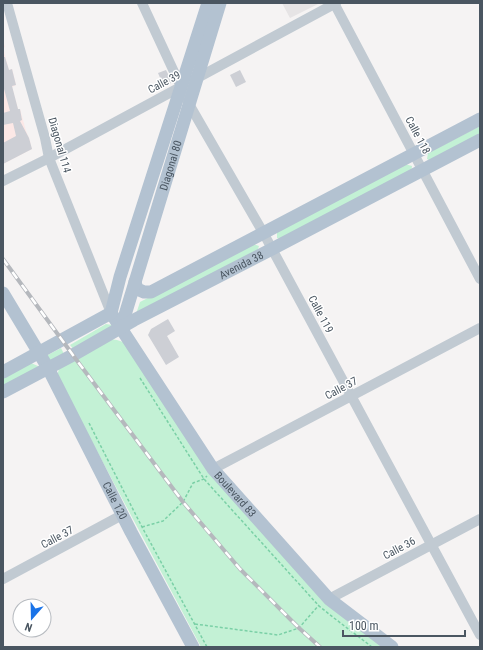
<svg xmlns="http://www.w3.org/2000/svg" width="483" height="650" font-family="'Roboto Condensed',sans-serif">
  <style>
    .education { fill: #e6e4e5 }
    .medical { fill: #fce8e6 }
    .green { fill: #c3f1d5 }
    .building { fill: #cdcfd5 }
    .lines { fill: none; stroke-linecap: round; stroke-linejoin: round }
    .path { stroke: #7ad0a6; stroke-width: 1.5; stroke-dasharray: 3 2; stroke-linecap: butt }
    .minor { stroke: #c1cad2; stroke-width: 10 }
    .major { stroke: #b3c2d1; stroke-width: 13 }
    .rail-casing { stroke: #b5b8bd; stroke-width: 4 }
    .rail { stroke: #fff; stroke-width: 2.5; stroke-dasharray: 8; stroke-linecap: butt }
    .labels { text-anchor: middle; stroke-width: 3; stroke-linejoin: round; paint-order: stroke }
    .street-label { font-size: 11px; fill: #4a5661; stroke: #fff }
  </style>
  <rect width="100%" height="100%" fill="#f5f3f3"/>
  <!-- education -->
  <polygon class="education" points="282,3 320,3 290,18"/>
  <!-- medical -->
  <polygon class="medical" points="3,40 5,47 3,48 9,70 12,69 16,85 12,87 18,109 20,109 26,131 29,138 32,149 3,164"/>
  <!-- green -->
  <g class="green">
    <polygon points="480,126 480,137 433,162 427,159 428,153"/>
    <polygon points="405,164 412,166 411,173 282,240 277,238 277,232"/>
    <polygon points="253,244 259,246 257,252 136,314 140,302"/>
    <polygon points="106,324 112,325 109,331 74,350 70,345"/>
    <polygon points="110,339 117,340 126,343 210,474 383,647 201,647 57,376 59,369"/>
    <polygon points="61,348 65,356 48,365 44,357"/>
    <polygon points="31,363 38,366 36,372 3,389 3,378"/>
  </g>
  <!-- building -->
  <g class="building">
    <polygon points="3,57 5,57 9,70 12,69 16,85 12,86 18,109 20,109 22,120 20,121 29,138 32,149 3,164 3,143 16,136 13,123 3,125 3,113 10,111 4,89 3,89"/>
    <polygon points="166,70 172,82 171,83 164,87 158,73"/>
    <polygon points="240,70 246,82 236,87 230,75"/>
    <polygon points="168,319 175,331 167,336 179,357 166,365 148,335 151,329"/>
  </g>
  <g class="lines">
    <!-- path -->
    <g class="path">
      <polyline points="140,378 204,479 319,606 334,618 372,647"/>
      <polyline points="89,423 142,527 207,647"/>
      <polyline points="142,527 163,521 183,502 193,483 204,479 207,476"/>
      <polyline points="195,624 278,635 299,628 319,605"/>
    </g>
    <!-- minor -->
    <g class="minor">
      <polyline points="7,3 45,138 49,158 111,313"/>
      <polyline points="142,3 189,104 264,234 480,635"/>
      <polyline points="334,3 480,279"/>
      <polyline points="3,181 49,158 336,3"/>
      <polyline points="213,469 480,328"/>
      <polyline points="3,579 122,515"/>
      <polyline points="329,599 480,519"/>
    </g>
    <!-- major -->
    <g class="major">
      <polyline points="135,282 137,289 144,292 151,292 480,119"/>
      <path id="s1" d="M3 293 48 368 131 532 193 647"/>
      <path id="s2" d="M111 313 213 469 329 599 392 647"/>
      <polyline points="111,313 120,277 208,3"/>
      <path id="s3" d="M121 328 220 3"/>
      <polyline points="3,372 111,313"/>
      <path id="s4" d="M3 392 73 355 134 320 272 249 480 140"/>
    </g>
    <!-- rail casing -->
    <g class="rail-casing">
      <polyline id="rail" points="3,259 78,362 183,502 240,569 299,628 320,647"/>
    </g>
    <!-- rail -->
    <use href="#rail" class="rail"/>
  </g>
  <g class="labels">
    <!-- street labels -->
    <g class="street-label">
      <text transform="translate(164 82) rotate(-28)" y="4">Calle 39</text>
      <text transform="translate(418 135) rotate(62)" y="4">Calle 118</text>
      <text transform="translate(60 145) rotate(74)" y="4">Diagonal 114</text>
      <text dy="4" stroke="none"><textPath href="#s3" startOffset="170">Diagonal 80</textPath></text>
      <text dy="4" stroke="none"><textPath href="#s4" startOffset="270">Avenida 38</textPath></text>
      <text transform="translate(321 314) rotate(62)" y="4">Calle 119</text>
      <text transform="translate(341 388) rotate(-28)" y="4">Calle 37</text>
      <text dy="4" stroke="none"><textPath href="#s2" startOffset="220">Boulevard 83</textPath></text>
      <text dy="4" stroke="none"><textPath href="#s1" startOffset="236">Calle 120</textPath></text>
      <text transform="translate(57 537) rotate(-28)" y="4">Calle 37</text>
      <text transform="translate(399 548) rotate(-28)" y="4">Calle 36</text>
    </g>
  </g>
  <!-- border -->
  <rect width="483" height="650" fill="none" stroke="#4a5661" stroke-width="8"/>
  <!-- north arrow -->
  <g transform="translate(32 618) rotate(200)"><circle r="19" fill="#ffffff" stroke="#b7bbc0"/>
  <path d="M0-3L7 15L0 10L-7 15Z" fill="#1a73e8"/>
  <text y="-6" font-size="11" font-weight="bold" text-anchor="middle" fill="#4a5661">N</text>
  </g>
  <!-- scale -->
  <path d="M343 630v6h122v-6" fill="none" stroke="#4a5661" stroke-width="2"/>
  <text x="349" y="630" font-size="12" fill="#4a5661" stroke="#ffffff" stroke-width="3" paint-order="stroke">100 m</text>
</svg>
